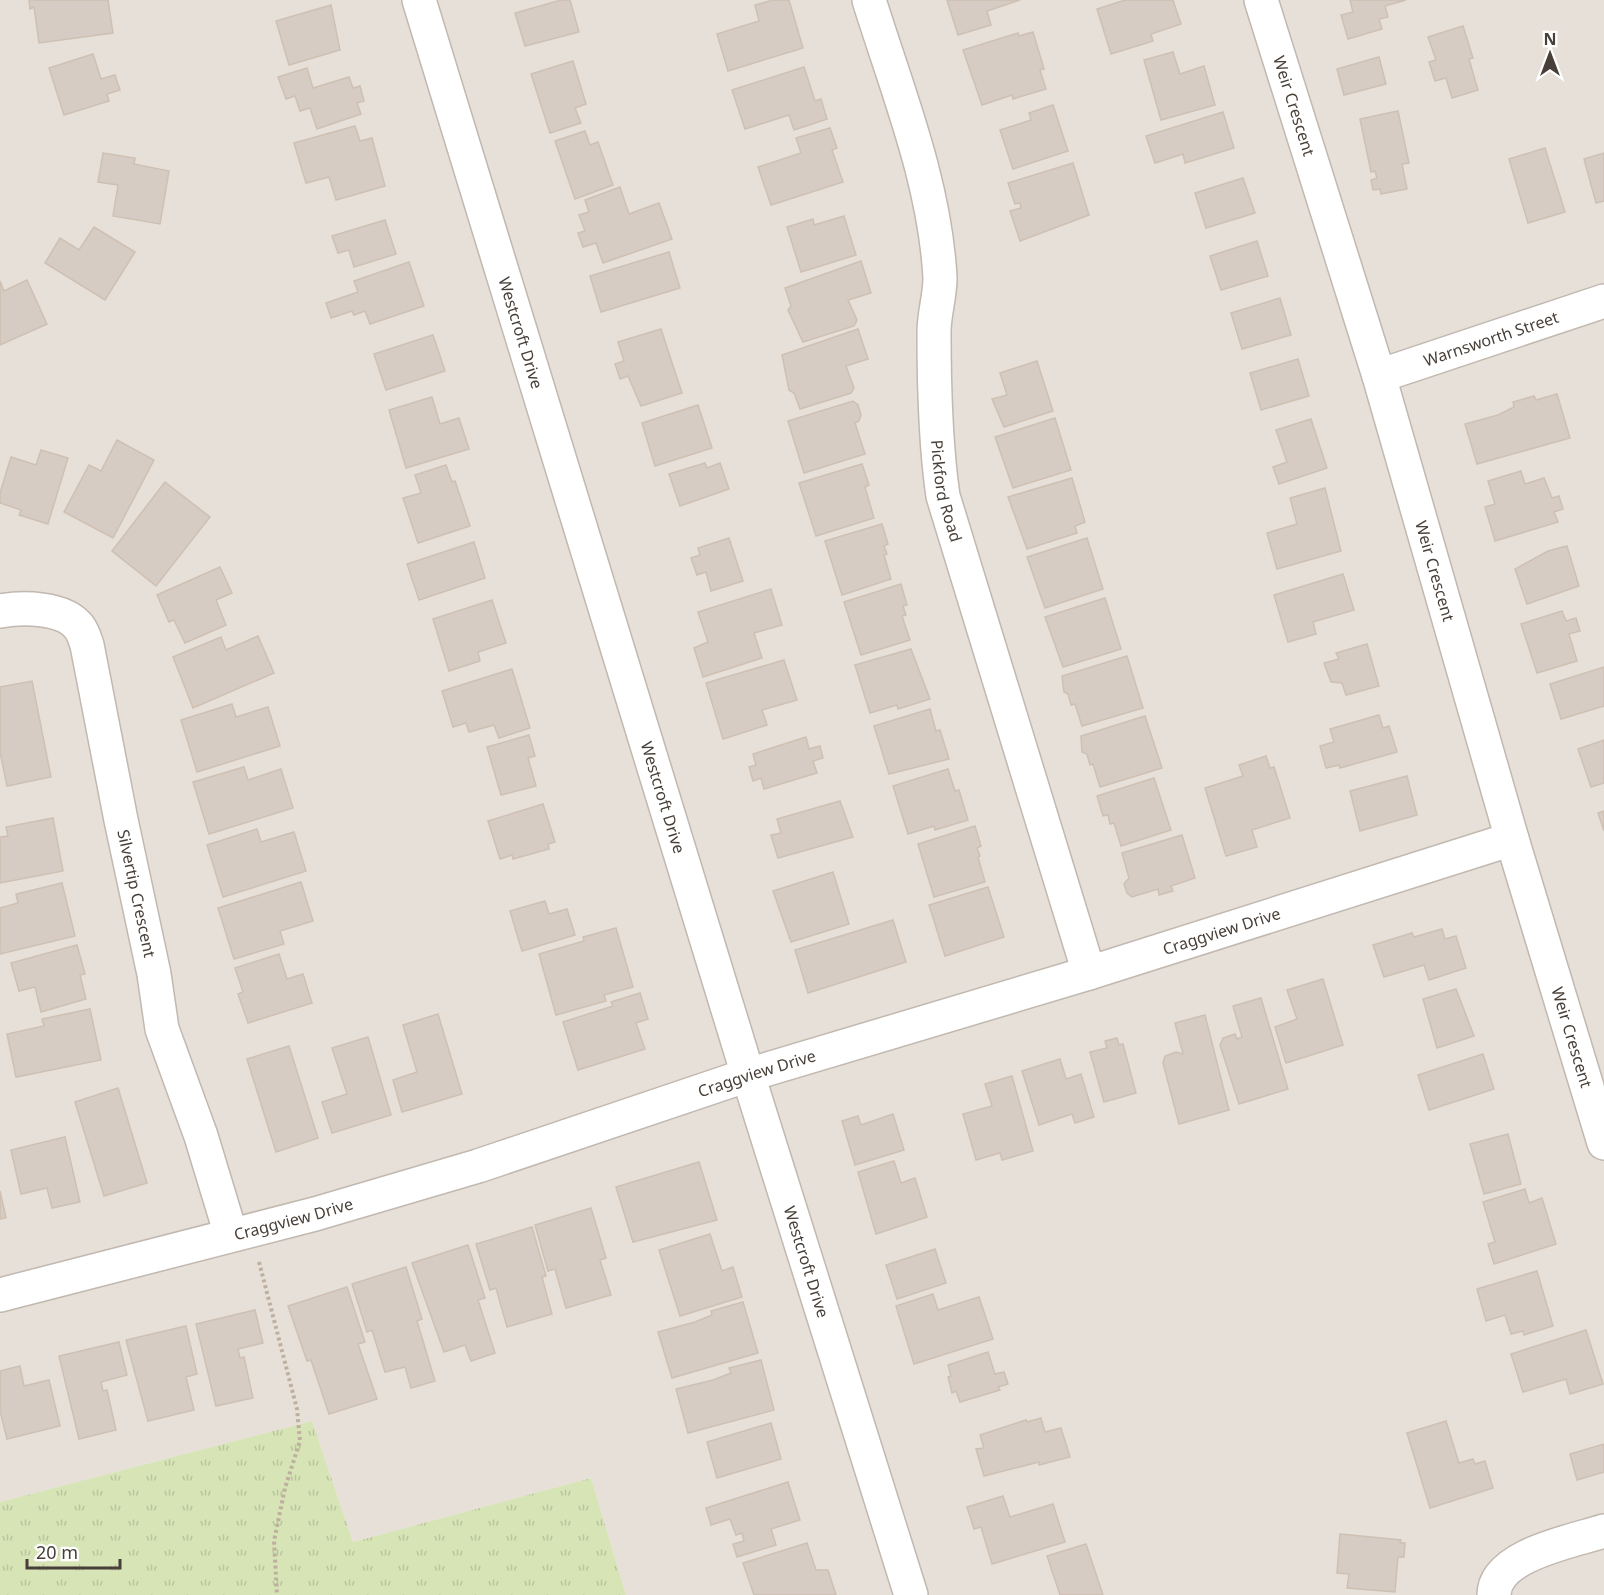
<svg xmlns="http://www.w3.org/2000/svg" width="1604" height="1595" font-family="'Noto Sans',sans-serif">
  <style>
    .residential { fill: #e7e0d8 }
    .park { fill: url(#park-tufts) }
    .building { fill: #d7ccc3; stroke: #cec0b3; stroke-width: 1.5 }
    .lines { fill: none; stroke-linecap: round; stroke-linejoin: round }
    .street-casing { stroke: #c1b8b0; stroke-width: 36 }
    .path { stroke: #bfaf9f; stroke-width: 4; stroke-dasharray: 3 3; stroke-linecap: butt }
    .street { stroke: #fff; stroke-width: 33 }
    .labels { text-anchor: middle; stroke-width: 6; stroke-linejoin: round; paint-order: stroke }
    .street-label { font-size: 16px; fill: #473f38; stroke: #fff }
  </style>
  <defs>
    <pattern id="park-tufts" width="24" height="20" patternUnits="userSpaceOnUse" patternTransform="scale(1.5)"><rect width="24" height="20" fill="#d6e4b6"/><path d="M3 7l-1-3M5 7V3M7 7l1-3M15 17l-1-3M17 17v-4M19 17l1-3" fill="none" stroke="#b9c59d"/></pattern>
  </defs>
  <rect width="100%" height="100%" fill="#f3efe9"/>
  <!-- residential -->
  <polygon class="residential" points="0,0 1604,0 1604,1595 626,1595 591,1478 353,1542 312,1421 0,1502"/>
  <!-- park -->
  <polygon class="park" points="312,1421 353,1542 591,1478 626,1595 0,1595 0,1502"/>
  <!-- building -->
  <g class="building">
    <polygon points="29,0 108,0 113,33 39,43 34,7 30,9"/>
    <polygon points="561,0 570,0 579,32 525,46 515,13"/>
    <polygon points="773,0 789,0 803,48 728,71 717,34 759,21 755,5"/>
    <polygon points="947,0 1020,0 987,11 991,25 958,35"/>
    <polygon points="1125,0 1173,0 1181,24 1151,34 1153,41 1111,54 1097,9"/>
    <polygon points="1350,0 1406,0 1385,6 1388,17 1379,19 1382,29 1348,39 1341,15 1353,12"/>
    <polygon points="331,5 340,50 289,65 276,21"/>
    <polygon points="1463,26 1473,58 1469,59 1478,90 1452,98 1446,78 1435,81 1429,62 1436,60 1428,37"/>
    <polygon points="1033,32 1044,69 1040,70 1046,89 1013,99 1012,95 982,105 963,50 1018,33 1019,36"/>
    <polygon points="1173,52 1180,74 1204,66 1215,105 1161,120 1144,60"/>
    <polygon points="93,54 101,79 115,75 120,90 107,94 109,101 64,115 49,68"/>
    <polygon points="1379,57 1386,84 1344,95 1337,69"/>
    <polygon points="573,61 586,104 575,108 581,123 550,133 531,74"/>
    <polygon points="804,67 815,101 821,99 827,119 794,130 789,115 745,129 732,90"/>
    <polygon points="307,68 313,88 349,77 353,88 360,86 364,101 357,103 361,114 317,129 310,108 300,111 295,96 286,99 278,77"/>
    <polygon points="1053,105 1068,151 1013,169 1000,130 1031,120 1029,113"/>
    <polygon points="1398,111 1409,163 1402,164 1407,189 1381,194 1380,189 1373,190 1371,180 1377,178 1375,171 1371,172 1360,119"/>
    <polygon points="1223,112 1234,148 1185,163 1183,154 1155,163 1146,136"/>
    <polygon points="355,126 360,141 372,138 385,186 336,200 329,177 306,183 294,143"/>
    <polygon points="830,128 837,148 832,150 843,182 771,205 758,167 801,153 796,138"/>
    <polygon points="585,131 590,145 598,142 613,185 575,199 555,141"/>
    <polygon points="1545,148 1565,212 1528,223 1509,159"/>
    <polygon points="103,153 135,158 134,164 169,171 160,224 113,216 118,185 98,182"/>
    <polygon points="1604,153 1604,201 1596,203 1584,159"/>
    <polygon points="1073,163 1089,215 1020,241 1010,211 1021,208 1020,203 1015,204 1008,183"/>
    <polygon points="1243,178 1255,213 1206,228 1195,193"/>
    <polygon points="620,187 629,214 659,203 672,239 603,263 596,243 583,247 578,233 585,231 579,215 589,212 585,200"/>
    <polygon points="844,216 856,255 801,272 787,227 813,219 814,225"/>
    <polygon points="385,220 396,254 354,267 349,250 338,253 332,236"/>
    <polygon points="94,227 135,252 105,300 45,263 60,238 79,250"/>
    <polygon points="1257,241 1268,276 1221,290 1210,256"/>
    <polygon points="669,252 680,288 601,312 590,276"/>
    <polygon points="861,261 871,293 848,300 857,320 854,326 803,342 788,310 791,306 785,288"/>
    <polygon points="409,262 424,306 370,324 365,311 354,315 352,311 331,318 326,303 358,292 354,281"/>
    <polygon points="27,280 47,324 0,345 0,281 4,291"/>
    <polygon points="1280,298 1291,335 1242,349 1231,313"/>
    <polygon points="661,329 682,393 641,406 628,376 620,379 615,364 624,361 618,342"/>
    <polygon points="858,329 868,359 846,366 854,388 851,393 800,409 794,393 789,390 782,355"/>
    <polygon points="433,335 445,371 386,390 374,354"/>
    <polygon points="1298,359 1309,396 1261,410 1250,373"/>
    <polygon points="1037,361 1053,411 1004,427 992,399 1007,395 1000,373"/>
    <polygon points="1557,394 1570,438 1477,464 1465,424 1498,415 1514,407 1513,402 1534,396 1536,400"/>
    <polygon points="432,397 440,424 459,418 469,449 406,468 389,410"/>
    <polygon points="853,401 858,405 861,415 859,421 855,423 865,454 804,473 788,421"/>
    <polygon points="698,405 712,448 655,466 642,423"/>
    <polygon points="1055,418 1071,470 1013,488 995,437"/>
    <polygon points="1311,419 1327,468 1279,484 1273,467 1287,462 1276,430"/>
    <polygon points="117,440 154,460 113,538 64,512 89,465 101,471"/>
    <polygon points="41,450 68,458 48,524 19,515 21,510 0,503 0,493 11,457 36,465"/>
    <polygon points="705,463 707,468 720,463 729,489 680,506 669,474"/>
    <polygon points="862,464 869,485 865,487 874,518 816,536 799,483"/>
    <polygon points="446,465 452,482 455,481 470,526 418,543 403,498 421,493 415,475"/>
    <polygon points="1521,471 1525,484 1544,478 1552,498 1559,496 1563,509 1554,512 1558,522 1495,541 1485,507 1495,504 1488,481"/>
    <polygon points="1072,478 1085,522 1075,526 1077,533 1027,549 1008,497"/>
    <polygon points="165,482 210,517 156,586 112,551"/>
    <polygon points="1325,488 1341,551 1277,569 1267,533 1297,524 1290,498"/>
    <polygon points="882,524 888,544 884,546 887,554 884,555 891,579 842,595 825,541"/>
    <polygon points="729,538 743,581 711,591 706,572 697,575 691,558 700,555 698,548"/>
    <polygon points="1087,538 1103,589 1045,608 1027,557"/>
    <polygon points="474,542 485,578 419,600 407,564"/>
    <polygon points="1567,546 1579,586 1527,604 1515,569 1548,551"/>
    <polygon points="220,567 232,593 216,600 226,625 185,643 174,620 169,622 157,595"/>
    <polygon points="1343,574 1354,610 1313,622 1316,634 1288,642 1274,595"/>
    <polygon points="901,584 907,605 903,606 906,615 902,616 910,640 861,655 844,602"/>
    <polygon points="771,589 782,625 754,633 762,658 703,677 694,648 708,642 698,612"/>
    <polygon points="1105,598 1121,649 1063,667 1045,617"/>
    <polygon points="492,600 506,643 478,652 480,661 449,671 433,619"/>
    <polygon points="1562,611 1566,621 1576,618 1580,631 1569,634 1577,661 1537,673 1521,624"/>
    <polygon points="258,636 274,673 193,708 173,657 221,637 226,650"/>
    <polygon points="1367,644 1379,686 1346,695 1342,683 1331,682 1324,663 1339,659 1336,653"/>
    <polygon points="911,649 930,699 898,709 897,705 870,713 855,665"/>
    <polygon points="1127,656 1143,708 1082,726 1075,704 1071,705 1068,694 1064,692 1062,676"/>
    <polygon points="784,660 797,700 762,710 767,725 723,739 706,683"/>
    <polygon points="1604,667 1604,706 1561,719 1550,684"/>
    <polygon points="512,669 530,728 499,738 494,725 469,732 466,723 453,727 442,691"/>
    <polygon points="32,681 51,777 7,786 0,752 0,687"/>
    <polygon points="232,704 236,717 268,707 280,746 197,772 181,720"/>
    <polygon points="930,709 936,731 940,730 949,759 889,774 874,726"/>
    <polygon points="1379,715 1383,728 1389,726 1397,752 1340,768 1339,765 1326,768 1320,746 1334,742 1330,729"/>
    <polygon points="1145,716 1162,768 1100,787 1093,764 1090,765 1087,754 1082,752 1081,736"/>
    <polygon points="529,735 535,756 528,758 536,786 501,795 487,747"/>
    <polygon points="806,737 809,749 820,746 823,758 813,761 817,773 764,789 761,778 753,781 749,767 756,765 753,754"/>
    <polygon points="1604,740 1604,783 1591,787 1578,749"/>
    <polygon points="1266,756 1270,768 1274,767 1290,818 1252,830 1257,847 1226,856 1205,788 1243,776 1239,765"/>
    <polygon points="244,767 248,780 281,769 293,808 209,834 193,782"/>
    <polygon points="948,769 955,791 959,790 968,820 935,830 934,826 908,834 893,786"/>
    <polygon points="1407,776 1417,815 1360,831 1350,791"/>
    <polygon points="1154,778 1171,830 1121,846 1114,823 1110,824 1108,815 1103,816 1097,796"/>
    <polygon points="840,801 853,837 778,858 771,835 781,833 777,819"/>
    <polygon points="543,804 555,842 548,844 549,849 513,859 512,855 500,859 488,821"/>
    <polygon points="1604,811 1604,831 1598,813"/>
    <polygon points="53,818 63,871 0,883 0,837 8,836 6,827"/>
    <polygon points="975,826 981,846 977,848 980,856 978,857 985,882 934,897 918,844"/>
    <polygon points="257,829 261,842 294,832 306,871 223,897 207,845"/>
    <polygon points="1182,835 1195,878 1171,886 1173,891 1159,895 1158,889 1132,897 1127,893 1124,884 1129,878 1122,853"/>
    <polygon points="833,872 849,924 791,942 773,891"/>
    <polygon points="301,882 313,921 280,931 284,944 234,959 218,908"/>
    <polygon points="62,883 75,936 0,954 0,908 18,903 16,894"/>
    <polygon points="988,887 1004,937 945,956 929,905"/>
    <polygon points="545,901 549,914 567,909 575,935 522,951 510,911"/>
    <polygon points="893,920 906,962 808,993 795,950"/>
    <polygon points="616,928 633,987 604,995 606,1001 556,1015 539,954 584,941 583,937"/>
    <polygon points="1442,929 1445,939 1456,936 1466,968 1429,980 1424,965 1384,977 1373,945 1412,933 1414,937"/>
    <polygon points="77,945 85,974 80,975 86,999 41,1012 35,987 19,991 11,963"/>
    <polygon points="279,954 287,979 303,974 312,1003 248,1023 238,994 243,992 235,968"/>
    <polygon points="1323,979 1343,1045 1286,1063 1275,1027 1297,1019 1287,990"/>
    <polygon points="1456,989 1474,1036 1437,1048 1423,999"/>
    <polygon points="640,993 648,1019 636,1023 645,1049 578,1070 563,1022 613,1006 611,1002"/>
    <polygon points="1261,998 1288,1089 1239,1104 1220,1045 1223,1038 1235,1034 1237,1039 1242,1037 1233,1006"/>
    <polygon points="90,1009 101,1060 16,1077 7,1034 44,1026 42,1019"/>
    <polygon points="438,1014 462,1094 402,1112 393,1080 417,1072 403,1025"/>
    <polygon points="1205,1015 1229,1110 1179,1124 1163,1063 1165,1056 1176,1052 1183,1054 1175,1023"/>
    <polygon points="368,1037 391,1115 332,1133 322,1102 347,1094 332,1048"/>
    <polygon points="1117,1038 1119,1045 1123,1044 1136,1093 1104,1102 1090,1052 1107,1048 1105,1041"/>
    <polygon points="289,1046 318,1138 276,1152 247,1059"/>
    <polygon points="1483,1054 1494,1089 1429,1110 1418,1075"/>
    <polygon points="1060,1059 1066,1079 1081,1074 1094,1117 1075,1123 1072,1114 1039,1125 1022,1071"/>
    <polygon points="1012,1076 1033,1151 1002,1160 1000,1153 976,1160 963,1114 992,1106 985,1084"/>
    <polygon points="118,1088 147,1183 104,1196 75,1102"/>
    <polygon points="893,1114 904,1150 855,1165 842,1121 858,1116 861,1125"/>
    <polygon points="1508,1134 1521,1184 1484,1194 1470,1144"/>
    <polygon points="65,1137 80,1202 52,1208 47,1188 21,1194 11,1150"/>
    <polygon points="894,1161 901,1183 915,1178 927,1217 876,1234 858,1172"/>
    <polygon points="699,1162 717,1220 633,1242 616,1187"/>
    <polygon points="1525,1189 1529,1203 1542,1198 1556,1244 1494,1264 1488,1244 1495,1242 1483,1202"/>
    <polygon points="0,1191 6,1218 0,1219"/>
    <polygon points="591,1208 606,1258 600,1260 611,1295 566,1308 555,1269 548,1271 535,1225"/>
    <polygon points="532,1227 546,1276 542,1277 552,1314 507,1327 496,1288 490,1290 476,1244"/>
    <polygon points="710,1234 722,1271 733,1267 742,1297 680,1316 659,1250"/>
    <polygon points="468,1245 485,1298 478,1300 495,1353 471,1361 465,1345 444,1352 412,1263"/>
    <polygon points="935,1249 946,1283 897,1299 886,1265"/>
    <polygon points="406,1267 422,1319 417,1321 435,1381 411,1388 405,1367 385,1372 372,1330 367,1332 352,1284"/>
    <polygon points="1537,1271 1553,1326 1524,1335 1523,1331 1511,1334 1505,1315 1486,1321 1477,1289"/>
    <polygon points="347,1287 365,1342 358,1344 377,1399 329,1414 311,1360 307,1361 288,1306"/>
    <polygon points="933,1294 938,1310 979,1297 993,1339 914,1364 896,1306"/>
    <polygon points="743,1302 758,1353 672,1378 658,1332 695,1322 712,1315 711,1311"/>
    <polygon points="255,1310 263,1343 238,1349 240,1358 244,1357 253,1398 216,1406 196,1324"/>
    <polygon points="186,1326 197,1374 186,1377 194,1410 148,1421 126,1340"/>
    <polygon points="1586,1330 1603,1384 1570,1394 1566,1379 1523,1392 1511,1354"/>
    <polygon points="119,1342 127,1375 101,1382 103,1391 107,1390 116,1430 79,1439 59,1356"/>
    <polygon points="988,1352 995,1374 1004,1372 1008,1384 998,1387 1000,1390 960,1402 956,1391 952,1393 948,1377 951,1376 948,1365"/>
    <polygon points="761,1360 774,1410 688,1433 676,1389 713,1380 731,1373 729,1368"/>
    <polygon points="20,1366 24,1386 49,1380 60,1426 7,1439 0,1411 0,1371"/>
    <polygon points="1041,1418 1045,1432 1061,1428 1070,1457 1039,1465 1039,1462 984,1476 976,1449 984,1448 980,1435 1026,1420 1027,1422"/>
    <polygon points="1446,1421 1459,1463 1473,1459 1475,1464 1485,1461 1493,1488 1430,1508 1407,1433"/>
    <polygon points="771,1423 781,1459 717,1478 707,1442"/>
    <polygon points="1604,1444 1604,1472 1577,1480 1570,1454"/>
    <polygon points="788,1482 800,1520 771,1529 776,1545 737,1557 733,1544 744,1541 742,1533 736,1535 730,1519 711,1525 706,1508"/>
    <polygon points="1003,1496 1010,1517 1053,1504 1065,1542 992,1564 981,1527 974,1529 967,1507"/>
    <polygon points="1340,1534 1401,1540 1400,1543 1405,1543 1404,1557 1398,1557 1395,1592 1347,1588 1349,1574 1337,1573"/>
    <polygon points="807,1543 816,1570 828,1570 836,1595 754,1595 743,1563"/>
    <polygon points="1086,1544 1103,1595 1060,1595 1047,1556"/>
  </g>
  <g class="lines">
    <!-- street casing -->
    <g class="street-casing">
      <g id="street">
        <path id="s1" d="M419 0 748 1075 911 1595"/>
        <path id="s2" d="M869 0C897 90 935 182 940 278 940 296 934 314 934 332 934 386 935 442 943 496L1089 973"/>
        <path id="s3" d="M1261 0 1379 376 1512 839 1604 1143"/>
        <path id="s4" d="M1379 376 1604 301"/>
        <path id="s5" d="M0 611C22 607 64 607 79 627 83 632 85 639 87 645L121 820 154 974 162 1029 201 1136 231 1235"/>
        <path id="s6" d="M0 1295 315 1214 478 1166 748 1075 1089 973 1512 839"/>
        <path d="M1494 1595C1494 1555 1573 1541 1604 1531"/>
      </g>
    </g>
    <!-- path -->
    <polyline class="path" points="259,1262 297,1409 300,1441 285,1488 274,1541 277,1595"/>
    <!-- street -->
    <use href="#street" class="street"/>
  </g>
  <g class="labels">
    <!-- street labels -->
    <g class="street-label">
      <text dy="6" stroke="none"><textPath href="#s3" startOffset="111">Weir Crescent</textPath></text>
      <text dy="6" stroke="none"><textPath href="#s1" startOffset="348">Westcroft Drive</textPath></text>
      <text dy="6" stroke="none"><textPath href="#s4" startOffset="118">Warnsworth Street</textPath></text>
      <text dy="6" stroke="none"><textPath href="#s2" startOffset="502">Pickford Road</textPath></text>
      <text dy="6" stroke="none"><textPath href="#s3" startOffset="597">Weir Crescent</textPath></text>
      <text dy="6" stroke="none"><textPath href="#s1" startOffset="834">Westcroft Drive</textPath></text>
      <text dy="6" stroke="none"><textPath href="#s5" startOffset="357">Silvertip Crescent</textPath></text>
      <text dy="6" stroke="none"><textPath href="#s6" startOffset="1275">Craggview Drive</textPath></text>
      <text dy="6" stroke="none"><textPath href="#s3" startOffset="1083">Weir Crescent</textPath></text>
      <text dy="6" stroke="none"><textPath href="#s6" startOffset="789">Craggview Drive</textPath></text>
      <text dy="6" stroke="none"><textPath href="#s6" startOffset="303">Craggview Drive</textPath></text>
      <text dy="6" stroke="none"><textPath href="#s1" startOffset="1320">Westcroft Drive</textPath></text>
    </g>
  </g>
  <!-- north arrow -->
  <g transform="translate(1550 54)" stroke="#ffffff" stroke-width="4.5" paint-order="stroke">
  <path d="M0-4.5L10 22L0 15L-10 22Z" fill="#473f38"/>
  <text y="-9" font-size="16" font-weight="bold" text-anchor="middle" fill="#473f38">N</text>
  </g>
  <!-- scale -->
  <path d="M27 1559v9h93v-9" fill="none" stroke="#473f38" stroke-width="3"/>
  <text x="36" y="1559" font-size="18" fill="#473f38" stroke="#ffffff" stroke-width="4.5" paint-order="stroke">20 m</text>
</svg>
